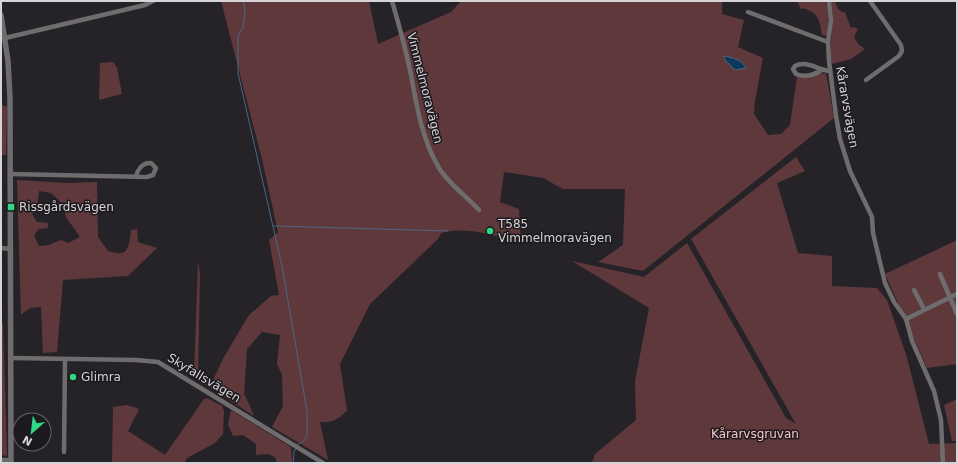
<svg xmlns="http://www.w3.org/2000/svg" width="958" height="464" font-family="'DejaVu Sans',sans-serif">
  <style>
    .green { fill: #5f383c; fill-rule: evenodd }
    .water { fill: #0d385c; stroke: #496781 }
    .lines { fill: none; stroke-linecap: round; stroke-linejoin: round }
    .stream { stroke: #496781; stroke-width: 1 }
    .minor { stroke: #6f6c6e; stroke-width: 4.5 }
    .tertiary { stroke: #6f6c6e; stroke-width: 5.5 }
    .poi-dot { fill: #2fd883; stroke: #1c1a1e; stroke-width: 1.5 }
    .labels { text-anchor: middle; stroke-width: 3; stroke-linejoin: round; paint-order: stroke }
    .street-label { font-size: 12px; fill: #d6d4d7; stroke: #1c1a1e }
    .poi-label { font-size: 12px; fill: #d6d4d7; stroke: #1c1a1e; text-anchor: start }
    .park-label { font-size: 12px; fill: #fcc3c7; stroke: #1c1a1e }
  </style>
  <rect width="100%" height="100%" fill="#262328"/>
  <!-- green -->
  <g class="green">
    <path d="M221 1H369L378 44 451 12 461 1H722V14L744 20 738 47 763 58 755 101 754 114 768 135 781 134 790 125 797 77 826 73 834 118 643 271 598 262 623 245 625 189H563L543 178 504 172 500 202 519 209 521 243C495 236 468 226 441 233L438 239 370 304 340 364 347 410C340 419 331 423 320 422L328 460 272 427 283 406 282 375 277 364 280 335 262 332 247 349 244 394 249 404 254 416 194 377 198 261 200 274 198 375 212 382 224 357 249 315 271 296 279 295 269 240 278 232 262 159Z"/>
    <path d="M797 1H826L829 13 827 36 822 35C820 26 820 15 810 11 806 9 805 8 801 9Z"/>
    <polygon points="831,1 835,1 838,9 842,12 845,12 851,28 854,27 858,29 854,37 858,44 865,49 851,59 832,64 830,54 833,16"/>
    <polygon points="113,62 117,68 122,94 99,100 100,63"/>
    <polygon points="1,105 7,107 6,155 1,155"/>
    <polygon points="796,157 805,171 777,183 798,253 832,256 832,286 877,288 887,300 906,354 929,444 957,443 957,463 592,463 595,454 636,420 635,381 649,308 572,261 644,277 687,243 786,418 796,424 691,239"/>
    <path d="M17 180 68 183 97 182 98 237 108 251C129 258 129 247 131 230L137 229 138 242 157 248 128 276 63 280 57 352 43 353 41 307 30 308 21 315ZM39 191 51 193 63 204 66 217 80 237 68 243 61 240 49 245 39 246 34 235 39 229 48 228V223L37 222 32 214 37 210Z"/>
    <polygon points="957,240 957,364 927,368 885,274"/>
    <polygon points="1,323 3,323 7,456 1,455"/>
    <polygon points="207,398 222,406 224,411 223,434 215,443 187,458 184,463 112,463 113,407 127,405 139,409 128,431 165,455 204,399"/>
    <polygon points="957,399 957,441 952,441 944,405"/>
    <polygon points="231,410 291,447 292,463 276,463 276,458 269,454 256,455 256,444 243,435 233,436 228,424"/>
  </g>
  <!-- water -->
  <path class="water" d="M724 56C733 58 741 59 746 68L735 70 725 60Z"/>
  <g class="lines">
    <!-- stream -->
    <g class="stream">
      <polyline points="243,1 245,9 243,28 238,36 238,73 282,266 307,411 307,435 304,441 297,445"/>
      <polyline points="274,226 448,231"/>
      <polyline points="293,463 294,452 296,448"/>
    </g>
    <!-- minor -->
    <g class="minor">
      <path d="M392 1C399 25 406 50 411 75 417 107 422 140 439 168 449 184 466 196 479 210"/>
      <polyline points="829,1 831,20 828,42 829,61 836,116 840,139 850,171 872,217 873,233 885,283 894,302 906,319 912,341 934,391 941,420 943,463"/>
      <polyline points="748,12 828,42"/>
      <polyline points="5,38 145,5 153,1"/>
      <path d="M822 70C814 75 805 78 796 74L793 69 795 66C807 60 818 70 830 71"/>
      <polyline points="866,80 899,56 902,51 901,45 870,1"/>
      <path d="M11 174 147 177 153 175 156 168 151 163C143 162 138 169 136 176"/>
      <polyline points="1,248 11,249"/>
      <polyline points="940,274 957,314"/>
      <polyline points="914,290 924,309"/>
      <polyline points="906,319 957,294"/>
      <polyline points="11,358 136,360 158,362 323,463"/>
      <polyline points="64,452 65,359"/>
      <polyline points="1,460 11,460"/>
    </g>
    <!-- tertiary -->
    <polyline class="tertiary" points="1,15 8,61 10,98 11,463"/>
  </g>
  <!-- markers -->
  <g class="poi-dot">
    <rect x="7" y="203" width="8" height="8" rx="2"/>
    <circle cx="490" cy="231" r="4"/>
    <circle cx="73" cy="377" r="4"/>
  </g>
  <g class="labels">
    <!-- street labels -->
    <g class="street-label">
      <text transform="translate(425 88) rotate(76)" y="4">Vimmelmoravägen</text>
      <text transform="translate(847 107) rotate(80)" y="4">Kårarvsvägen</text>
      <text transform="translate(204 378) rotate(31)" y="4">Skyfallsvägen</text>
    </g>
    <!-- poi labels -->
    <g class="poi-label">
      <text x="19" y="211">Rissgårdsvägen</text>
      <text x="498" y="228">T585<tspan x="498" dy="14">Vimmelmoravägen</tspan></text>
      <text x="81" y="381">Glimra</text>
    </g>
    <!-- park labels -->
    <g class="park-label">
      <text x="755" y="438">Kårarvsgruvan</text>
    </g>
  </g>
  <!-- border -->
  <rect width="958" height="464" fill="none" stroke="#d6d4d7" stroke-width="4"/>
  <!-- north arrow -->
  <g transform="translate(32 432) rotate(208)"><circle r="19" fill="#1c1a1e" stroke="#666468"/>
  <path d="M0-3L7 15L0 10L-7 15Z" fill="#2fd883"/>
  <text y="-6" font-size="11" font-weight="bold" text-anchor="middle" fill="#d6d4d7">N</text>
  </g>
</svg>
